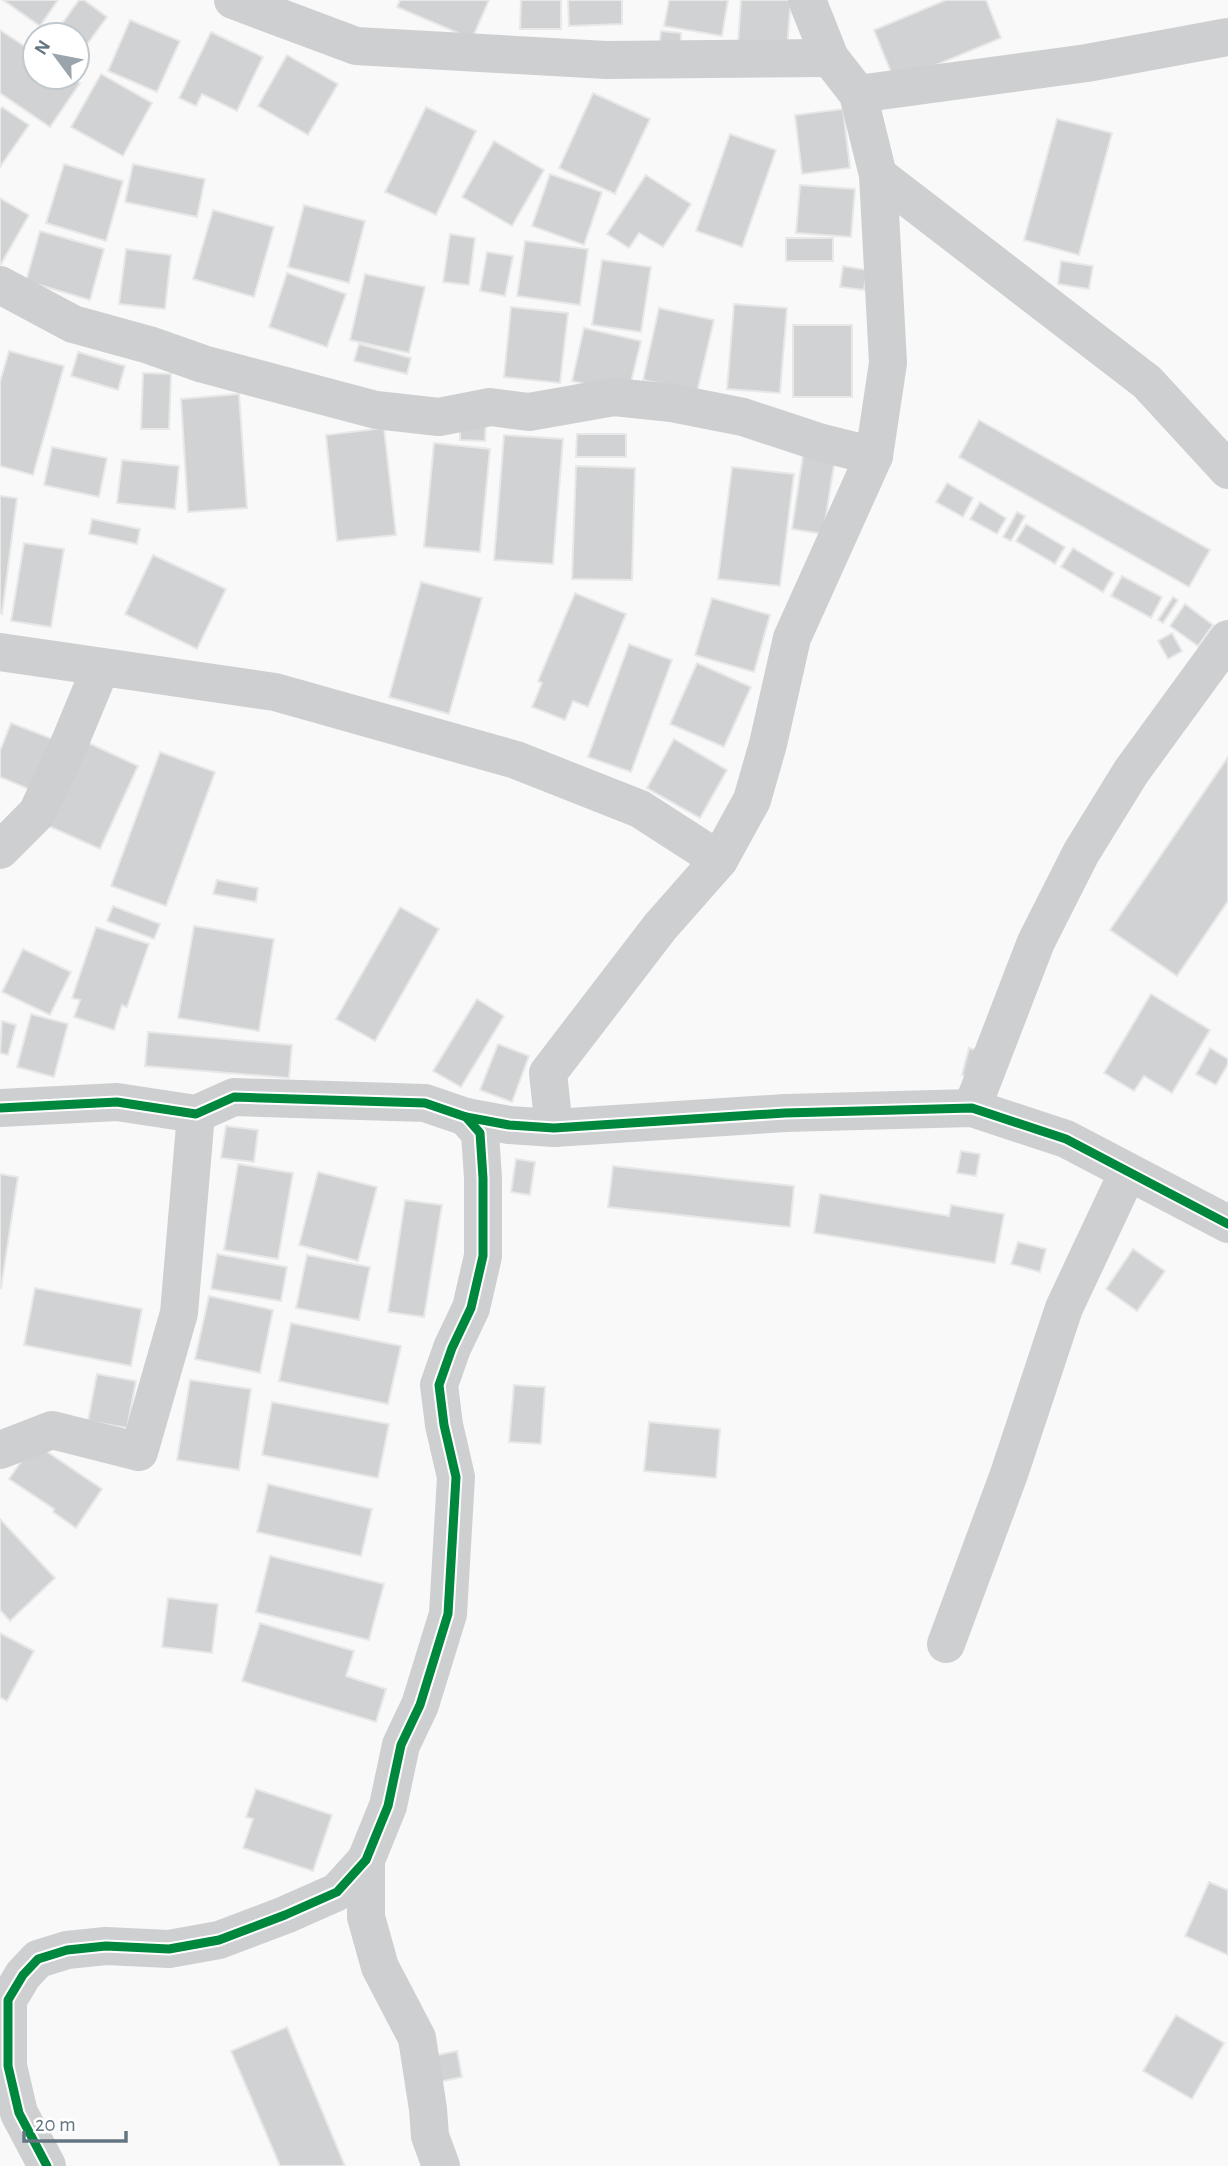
<svg xmlns="http://www.w3.org/2000/svg" width="1228" height="2166" font-family="'Alegreya Sans',sans-serif">
  <style>
    .building { fill: #d0d2d3; stroke: #e8e8e8; stroke-width: 2 }
    .lines { fill: none; stroke-linecap: round; stroke-linejoin: round }
    .minor { stroke: #cecfd0; stroke-width: 38 }
    .cycleway-casing { stroke: #fff; stroke-width: 13 }
    .cycleway { stroke: #00873e; stroke-width: 9 }
  </style>
  <rect width="100%" height="100%" fill="#f9f9f9"/>
  <!-- building -->
  <g class="building">
    <polygon points="3,0 58,0 40,26"/>
    <polygon points="79,0 84,0 107,17 79,55 77,35 54,35"/>
    <polygon points="400,0 489,0 472,39 397,7"/>
    <polygon points="521,0 561,0 561,29 520,29"/>
    <polygon points="568,0 622,0 622,24 569,26"/>
    <polygon points="669,0 728,0 722,36 664,26"/>
    <polygon points="741,0 791,0 787,47 738,43"/>
    <polygon points="946,0 986,0 1001,38 895,82 874,30"/>
    <polygon points="130,20 180,41 157,92 108,71"/>
    <polygon points="0,30 35,53 35,77 71,77 80,83 50,127 0,93"/>
    <polygon points="661,31 681,33 680,56 658,54"/>
    <polygon points="211,32 263,57 237,111 202,94 196,106 179,98"/>
    <polygon points="287,55 338,84 308,135 258,106"/>
    <polygon points="101,74 152,103 123,156 71,127"/>
    <polygon points="593,93 650,119 615,194 559,168"/>
    <polygon points="2,107 29,125 0,167 0,110"/>
    <polygon points="426,107 476,131 436,215 385,192"/>
    <polygon points="843,109 850,168 802,174 795,115"/>
    <polygon points="1057,119 1112,133 1079,255 1024,240"/>
    <polygon points="730,134 776,150 742,247 696,231"/>
    <polygon points="494,141 544,170 512,226 462,197"/>
    <polygon points="64,164 123,181 106,241 46,223"/>
    <polygon points="133,164 205,179 197,217 125,202"/>
    <polygon points="550,174 602,192 584,245 532,226"/>
    <polygon points="646,175 691,204 663,247 639,233 629,248 607,234"/>
    <polygon points="800,185 855,189 851,237 796,233"/>
    <polygon points="0,198 29,215 1,264 0,264"/>
    <polygon points="304,205 365,221 349,283 288,267"/>
    <polygon points="213,210 274,227 254,297 193,279"/>
    <polygon points="40,231 104,249 90,300 26,281"/>
    <polygon points="450,234 475,238 469,285 443,282"/>
    <rect x="786" y="238" width="47" height="23"/>
    <polygon points="525,241 588,249 580,305 517,296"/>
    <polygon points="126,249 171,255 165,309 119,304"/>
    <polygon points="487,252 513,256 505,296 480,291"/>
    <polygon points="602,260 651,267 641,332 592,325"/>
    <polygon points="1061,261 1093,266 1089,289 1058,284"/>
    <polygon points="843,266 867,270 864,290 840,287"/>
    <polygon points="287,273 346,294 327,347 269,327"/>
    <polygon points="365,274 425,287 409,353 350,340"/>
    <polygon points="734,304 787,308 780,393 727,389"/>
    <polygon points="511,307 568,313 560,383 504,377"/>
    <polygon points="659,308 714,320 697,392 643,380"/>
    <rect x="793" y="325" width="59" height="72"/>
    <polygon points="584,328 641,341 628,394 572,381"/>
    <polygon points="359,344 411,358 407,374 354,361"/>
    <polygon points="9,351 64,366 33,475 0,466 0,382"/>
    <polygon points="78,352 125,366 118,390 71,376"/>
    <polygon points="143,373 171,374 169,429 141,429"/>
    <polygon points="239,394 247,508 188,512 181,399"/>
    <polygon points="460,419 486,419 485,441 460,440"/>
    <polygon points="979,420 1210,550 1189,587 959,457"/>
    <polygon points="384,428 396,535 337,541 326,435"/>
    <polygon points="577,434 626,434 626,457 576,457"/>
    <polygon points="504,435 563,439 553,564 494,560"/>
    <polygon points="434,443 490,449 480,552 424,547"/>
    <polygon points="52,447 107,458 99,497 44,485"/>
    <polygon points="804,448 836,453 823,534 792,529"/>
    <polygon points="122,460 179,466 175,509 117,503"/>
    <polygon points="576,466 635,468 632,580 572,579"/>
    <polygon points="732,467 794,474 780,586 718,579"/>
    <polygon points="947,483 973,498 963,517 936,502"/>
    <polygon points="0,496 17,498 2,614 0,613"/>
    <polygon points="980,502 1006,518 997,534 970,519"/>
    <polygon points="1017,512 1025,516 1011,541 1003,537"/>
    <polygon points="92,519 140,529 137,544 89,534"/>
    <polygon points="1026,524 1065,547 1055,564 1016,541"/>
    <polygon points="24,543 64,549 51,627 11,621"/>
    <polygon points="1073,548 1114,573 1103,592 1061,567"/>
    <polygon points="153,555 226,589 197,649 125,614"/>
    <polygon points="1122,576 1162,597 1151,618 1111,596"/>
    <polygon points="421,582 482,598 449,714 389,697"/>
    <polygon points="575,593 626,614 588,707 573,701 565,720 532,707 542,683 538,681"/>
    <polygon points="1173,597 1178,600 1163,623 1158,620"/>
    <polygon points="712,598 770,615 754,672 695,655"/>
    <polygon points="1185,604 1213,625 1198,646 1170,626"/>
    <polygon points="1172,633 1182,651 1168,659 1158,641"/>
    <polygon points="629,644 672,660 631,772 588,757"/>
    <polygon points="697,663 751,687 724,747 670,724"/>
    <polygon points="11,723 58,741 38,793 0,777 0,751"/>
    <polygon points="674,739 727,770 700,818 647,788"/>
    <polygon points="82,740 138,766 100,849 44,824"/>
    <polygon points="160,752 215,772 166,906 111,886"/>
    <polygon points="1228,757 1228,901 1177,976 1110,930"/>
    <polygon points="217,880 258,888 256,902 213,894"/>
    <polygon points="113,906 160,924 154,939 107,921"/>
    <polygon points="400,907 439,929 375,1041 336,1019"/>
    <polygon points="194,926 274,939 259,1031 178,1018"/>
    <polygon points="96,927 149,944 127,1007 122,1005 114,1030 74,1017 80,1000 72,998"/>
    <polygon points="23,949 71,972 50,1015 2,992"/>
    <polygon points="1151,994 1210,1030 1172,1093 1144,1076 1134,1091 1104,1073"/>
    <polygon points="477,999 504,1016 461,1087 433,1071"/>
    <polygon points="31,1014 68,1024 54,1077 17,1067"/>
    <polygon points="2,1021 16,1025 8,1055 0,1053"/>
    <polygon points="148,1032 292,1045 289,1078 145,1066"/>
    <polygon points="498,1044 529,1056 512,1102 480,1090"/>
    <polygon points="969,1048 985,1052 978,1079 962,1075"/>
    <polygon points="1210,1048 1228,1059 1228,1064 1216,1085 1196,1074"/>
    <polygon points="226,1126 258,1130 254,1162 221,1158"/>
    <polygon points="961,1151 980,1154 976,1176 957,1173"/>
    <polygon points="516,1159 535,1162 530,1195 511,1192"/>
    <polygon points="238,1164 293,1173 278,1259 224,1250"/>
    <polygon points="613,1166 794,1186 790,1227 608,1207"/>
    <polygon points="318,1172 377,1187 358,1261 299,1245"/>
    <polygon points="0,1174 18,1177 1,1288 0,1288"/>
    <polygon points="820,1194 949,1216 951,1205 1004,1214 995,1263 814,1233"/>
    <polygon points="405,1200 442,1205 424,1317 388,1312"/>
    <polygon points="1018,1242 1046,1249 1040,1272 1011,1264"/>
    <polygon points="1133,1249 1165,1271 1137,1311 1106,1289"/>
    <polygon points="217,1254 287,1267 281,1301 211,1289"/>
    <polygon points="307,1255 370,1267 359,1320 296,1308"/>
    <polygon points="35,1288 142,1309 131,1366 24,1345"/>
    <polygon points="209,1296 273,1310 260,1373 195,1359"/>
    <polygon points="291,1323 401,1346 388,1404 279,1381"/>
    <polygon points="97,1374 136,1381 127,1428 88,1421"/>
    <polygon points="190,1380 251,1389 239,1470 177,1460"/>
    <polygon points="514,1385 545,1387 541,1444 509,1442"/>
    <polygon points="272,1402 389,1424 378,1478 262,1455"/>
    <polygon points="649,1422 720,1429 716,1478 644,1471"/>
    <polygon points="34,1443 102,1489 76,1528 53,1512 54,1509 9,1479"/>
    <polygon points="268,1484 372,1509 361,1556 257,1532"/>
    <polygon points="0,1519 55,1578 10,1621 0,1610"/>
    <polygon points="270,1556 384,1584 369,1640 256,1612"/>
    <polygon points="168,1598 218,1604 212,1653 162,1647"/>
    <polygon points="260,1623 354,1651 346,1676 386,1689 376,1722 242,1681"/>
    <polygon points="0,1633 34,1651 7,1701 0,1697"/>
    <polygon points="256,1789 332,1815 313,1871 243,1848 253,1819 246,1817"/>
    <polygon points="1209,1882 1228,1890 1228,1955 1185,1936"/>
    <polygon points="1176,2015 1224,2043 1192,2099 1143,2071"/>
    <polygon points="287,2027 345,2166 280,2166 231,2051"/>
    <polygon points="457,2051 462,2077 434,2083 428,2057"/>
  </g>
  <g class="lines">
    <!-- minor -->
    <g class="minor">
      <polyline points="233,0 356,46 606,60 830,58"/>
      <polyline points="858,94 1087,63 1228,37"/>
      <polyline points="878,175 1147,382 1228,470"/>
      <polyline points="0,285 73,324 149,345 203,364 376,410 439,417 490,407 529,412 614,397 672,403 743,417 822,443 874,456"/>
      <polyline points="0,652 275,692 516,760 640,809 719,860"/>
      <polyline points="0,850 37,813 67,749 101,667"/>
      <polyline points="0,1108 117,1102 196,1114 234,1097 425,1103 466,1117 509,1125 554,1128 785,1113 972,1108 1066,1139 1228,1224"/>
      <polyline points="972,1108 1036,942 1081,853 1131,772 1228,639"/>
      <polyline points="554,1128 548,1073 660,927 719,860 752,800 768,744 792,638 874,456 888,363 878,175 858,94 830,58 807,0"/>
      <polyline points="0,1450 52,1430 139,1452 179,1313 196,1114"/>
      <polyline points="946,1644 1009,1474 1064,1308 1128,1172"/>
      <polyline points="366,1860 366,1917 380,1967 417,2038 428,2109 430,2136 441,2166"/>
      <polyline points="47,2166 19,2113 8,2066 8,2000 23,1975 38,1959 67,1950 106,1946 169,1949 219,1940 285,1915 337,1892 366,1860 388,1806 401,1745 420,1705 448,1614 456,1477 444,1425 439,1385 452,1348 471,1308 483,1256 483,1178 480,1133 466,1117"/>
    </g>
    <!-- cycleway casing -->
    <g class="cycleway-casing">
      <g id="cycleway">
        <polyline points="0,1108 117,1102 196,1114 234,1097 425,1103 466,1117 509,1125 554,1128 785,1113 972,1108 1066,1139 1228,1224"/>
        <polyline points="47,2166 19,2113 8,2066 8,2000 23,1975 38,1959 67,1950 106,1946 169,1949 219,1940 285,1915 337,1892 366,1860 388,1806 401,1745 420,1705 448,1614 456,1477 444,1425 439,1385 452,1348 471,1308 483,1256 483,1178 480,1133 466,1117"/>
      </g>
    </g>
    <!-- cycleway -->
    <use href="#cycleway" class="cycleway"/>
  </g>
  <!-- north arrow -->
  <g transform="translate(56 56) rotate(302)"><circle r="33" fill="#ffffff" stroke="#c1c8cd" stroke-width="2"/>
  <path d="M0-5L12 26L0 18L-12 26Z" fill="#99a4ac"/>
  <text y="-10" font-size="19" font-weight="bold" text-anchor="middle" fill="#657683">N</text>
  </g>
  <!-- scale -->
  <path d="M24 2131v10h102v-10" fill="none" stroke="#657683" stroke-width="3.5"/>
  <text x="35" y="2131" font-size="21" fill="#657683" stroke="#ffffff" stroke-width="5" paint-order="stroke">20 m</text>
</svg>
